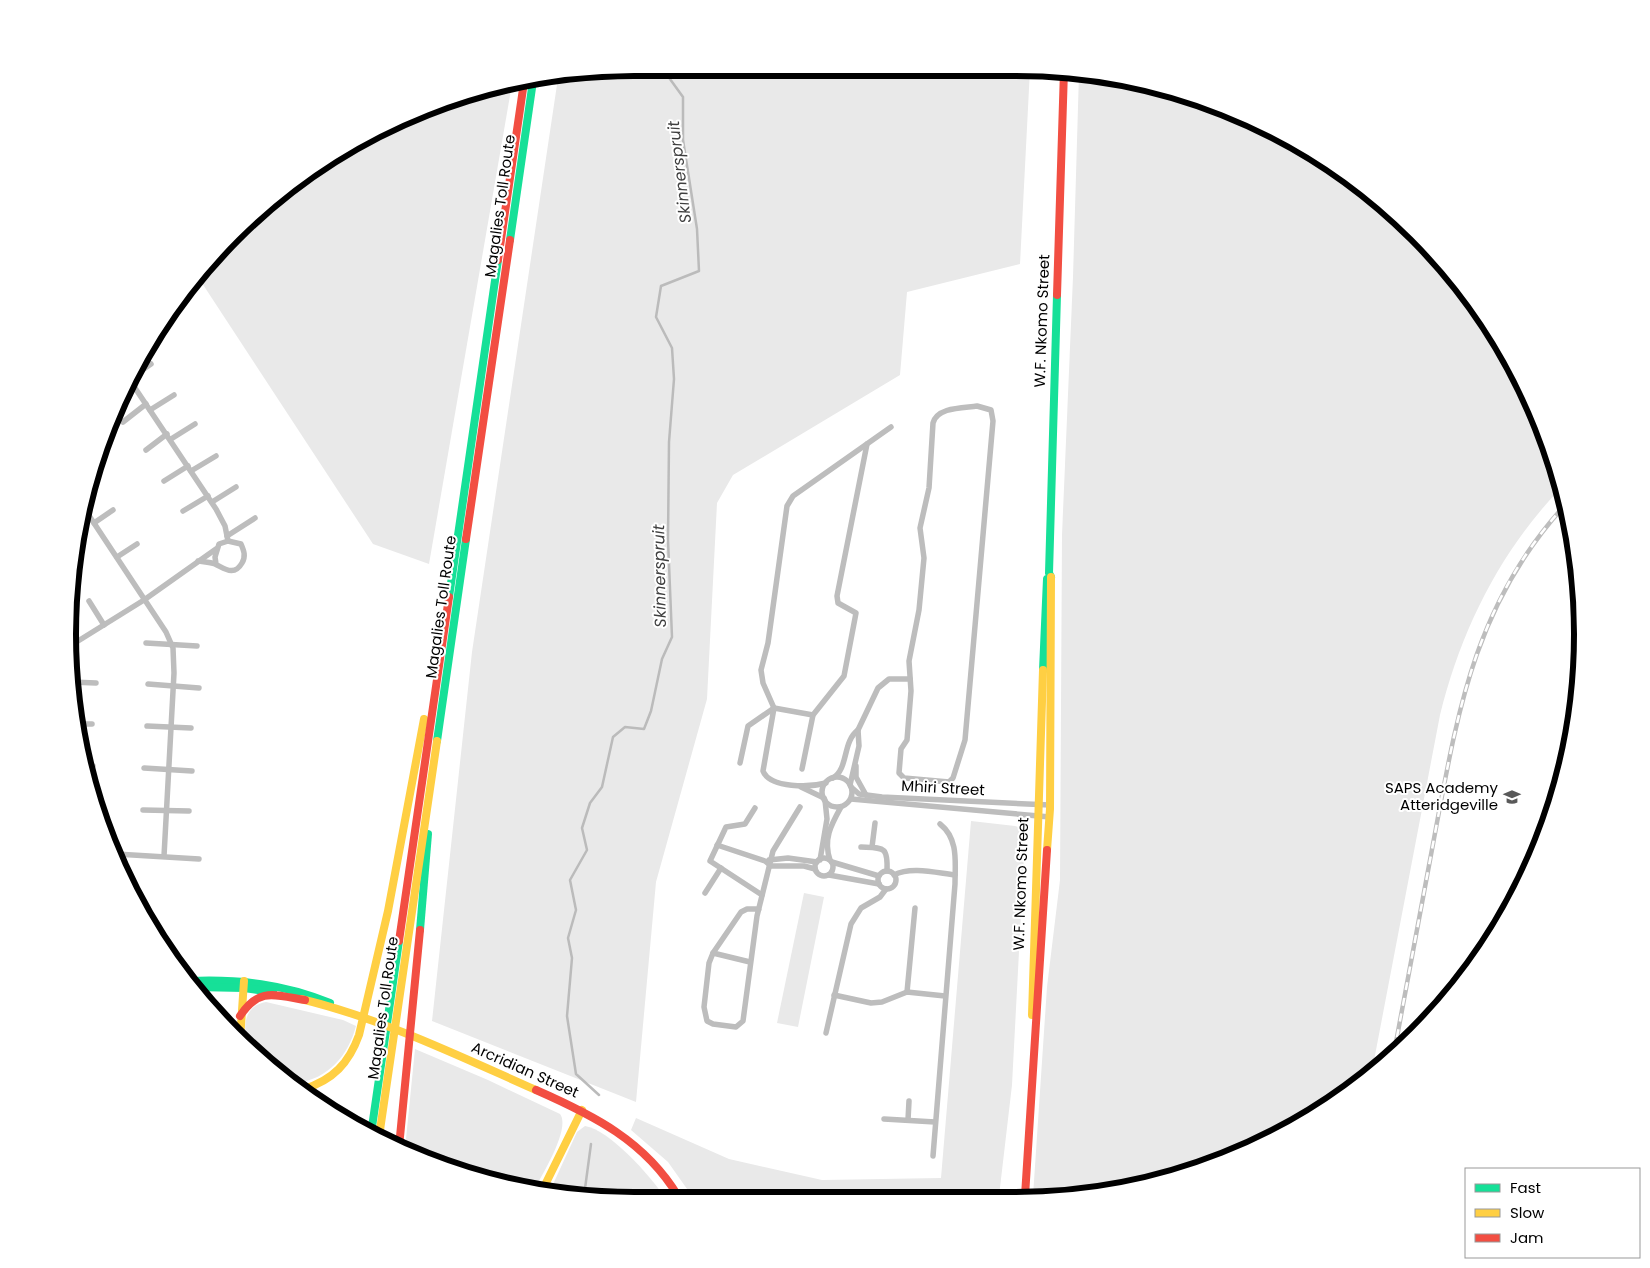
<svg xmlns="http://www.w3.org/2000/svg" width="1650" height="1268" font-family="Poppins,sans-serif">
  <style>
    .green { fill: #e9e9e9 }
    .lines { fill: none; stroke-linecap: round; stroke-linejoin: round }
    .stream { stroke: #bbb; stroke-width: 2.5 }
    .street { stroke: #bdbdbd; stroke-width: 5.5 }
    .fast { stroke: #16e098; stroke-width: 8 }
    .slow { stroke: #ffcf43; stroke-width: 8 }
    .jam { stroke: #f24e42; stroke-width: 8 }
    .rail-casing { stroke: #bdbdbd; stroke-width: 4.5 }
    .rail { stroke: #fff; stroke-width: 2.5; stroke-dasharray: 8; stroke-linecap: butt }
    .labels { text-anchor: middle; stroke-width: 4; stroke-linejoin: round; paint-order: stroke }
    .street-label { font-size: 15px; fill: #000; stroke: #fff }
    .poi-label { font-size: 15px; fill: #000; stroke: #fff; text-anchor: end }
    .water-label { font-size: 16px; font-style: italic; fill: #3f3f3f; stroke: #fff }
    .rim { fill: none; stroke: #000; stroke-width: 6 }
  </style>
  <rect width="100%" height="100%" fill="#fff"/>
  <!-- green -->
  <g class="green">
    <polygon points="634,68 1030,69 1020,264 907,292 900,375 733,475 717,503 707,699 656,882 636,1102 432,1021 472,652 558,78"/>
    <path d="M1079 73 1153 85 1160 97 1227 111 1267 126 1361 184 1417 234 1487 319 1539 417 1561 488C1500 551 1461 630 1440 715L1372 1071 1331 1105 1233 1157 1090 1196H1033L1047 987 1060 880 1062 535 1073 277Z"/>
    <polygon points="512,84 429,564 373,544 198,277 233,234 351,144 487,87"/>
    <polygon points="971,821 1015,826 1021,828 1025,837 1012,1085 999,1196 692,1196 668,1162 631,1130 636,1118 729,1159 822,1180 941,1178"/>
    <polygon points="804,893 824,897 798,1027 777,1023"/>
    <path d="M266 1002 343 1020 356 1026C348 1056 328 1079 296 1083L247 1045C243 1025 244 1006 266 1002Z"/>
    <path d="M415 1049 488 1080 560 1114C571 1128 542 1175 534 1190L452 1170 405 1149Z"/>
    <path d="M585 1126C610 1130 650 1176 664 1196H560L549 1193 577 1132Z"/>
  </g>
  <g class="lines">
    <!-- stream -->
    <g class="stream">
      <polyline points="599,1095 576,1074 567,1016 572,958 568,938 576,910 570,880 587,850 582,828 590,803 602,787 613,737 625,727 644,729 651,711 662,659 672,637 668,540 669,442 674,379 672,348 656,317 661,286 699,271 697,229 683,140 683,97 662,68"/>
      <polyline points="584,1196 591,1144"/>
    </g>
    <!-- street -->
    <g class="street">
      <polyline points="129,379 216,509 225,526 228,541"/>
      <polyline points="129,379 151,364"/>
      <path d="M977 406 991 410 993 421 965 740 953 778 949 782 904 778 899 773 901 749 907 740 911 691 909 661 919 610 924 558 920 528 929 488 933 423C937 407 963 408 977 406Z"/>
      <polyline points="150,410 174,395"/>
      <polyline points="123,422 146,404"/>
      <polyline points="171,439 195,424"/>
      <polyline points="146,450 167,434"/>
      <polyline points="191,471 216,456"/>
      <polyline points="164,481 188,466"/>
      <polyline points="212,502 236,487"/>
      <polyline points="84,508 166,632 173,648 174,673 164,856"/>
      <polyline points="183,511 208,496"/>
      <polyline points="94,523 113,510"/>
      <polyline points="227,536 255,518"/>
      <polyline points="117,557 137,544"/>
      <path d="M198 561C204 562 210 562 215 564 224 568 234 577 242 563 246 556 244 551 241 544L228 541 219 544 215 557 216 564"/>
      <polyline points="89,601 104,625"/>
      <polyline points="146,643 197,646"/>
      <polyline points="70,646 144,600 216,549"/>
      <polyline points="71,682 96,683"/>
      <polyline points="148,684 199,688"/>
      <polyline points="79,724 92,724"/>
      <polyline points="147,726 191,728"/>
      <polyline points="740,763 748,726 774,708 813,715"/>
      <polyline points="88,765 93,766"/>
      <polyline points="856,766 856,777 866,795"/>
      <polyline points="144,768 192,771"/>
      <polyline points="802,769 813,715 844,676 856,613 838,603 837,596 867,444"/>
      <circle cx="837" cy="792" r="15"/>
      <path d="M833 778C849 768 842 742 858 730"/>
      <path d="M826 783C811 787 770 789 763 771L774 708 763 683 761 670 768 643 787 506 793 496 891 427"/>
      <polyline points="850,785 859,746 858,730 878,688 889,679 910,679"/>
      <polyline points="801,787 824,798"/>
      <polyline points="851,787 859,794 882,797 1050,805"/>
      <polyline points="851,799 1050,817"/>
      <polyline points="755,808 745,824 726,827 710,861 762,895"/>
      <polyline points="143,810 189,811"/>
      <polyline points="717,845 765,861 771,866 804,866 815,869"/>
      <path d="M861 847C884 848 888 846 887 871"/>
      <polyline points="872,847 875,823"/>
      <polyline points="116,854 199,859"/>
      <circle cx="824" cy="867" r="9"/>
      <polyline points="769,860 788,858 817,862"/>
      <polyline points="820,860 827,819 825,800"/>
      <path d="M830 860C823 839 831 825 841 807"/>
      <polyline points="832,862 879,876"/>
      <circle cx="887" cy="880" r="9"/>
      <polyline points="829,875 879,884"/>
      <path d="M894 875C911 866 937 873 955 875"/>
      <polyline points="705,893 721,868"/>
      <polyline points="759,909 747,909 741,912 713,953 709,963 704,1007 707,1021 713,1024 736,1027 743,1021 757,916 773,851 800,807"/>
      <polyline points="713,953 750,962"/>
      <polyline points="907,992 915,908"/>
      <polyline points="834,995 871,1003 882,1002 907,992 945,996"/>
      <polyline points="826,1033 851,924 861,908 880,897 886,889"/>
      <polyline points="884,1119 935,1122"/>
      <polyline points="908,1120 909,1101"/>
      <path d="M933 1156 955 884C955 863 959 839 940 824"/>
    </g>
    <!-- fast -->
    <g class="fast">
      <polyline points="510,240 533,81"/>
      <polyline points="1051,577 1049,573 1057,295"/>
      <polyline points="449,597 498,260"/>
      <polyline points="1043,670 1047,579"/>
      <polyline points="437,741 466,539"/>
      <polyline points="420,930 428,834"/>
      <path d="M190 981C239 979 284 984 330 1003"/>
      <polyline points="195,987 244,988 273,992"/>
      <polyline points="371,1134 399,941"/>
    </g>
    <!-- slow -->
    <g class="slow">
      <polyline points="1047,850 1050,809 1051,577"/>
      <path d="M301 999C383 1019 459 1056 536 1090"/>
      <polyline points="1032,1015 1043,670"/>
      <polyline points="240,1040 244,981"/>
      <path d="M304 1089C333 1080 349 1063 359 1035L388 911 424 719"/>
      <polyline points="379,1137 437,741"/>
      <polyline points="542,1191 582,1110"/>
    </g>
    <!-- jam -->
    <g class="jam">
      <polyline points="498,260 524,82"/>
      <polyline points="1057,295 1064,70"/>
      <polyline points="466,539 510,240"/>
      <polyline points="399,941 449,597"/>
      <path d="M240 1016C259 987 275 995 305 1000"/>
      <path d="M536 1090C593 1115 645 1141 678 1196"/>
      <polyline points="399,1147 420,930"/>
      <polyline points="1025,1196 1047,850"/>
    </g>
    <!-- rail casing -->
    <g class="rail-casing">
      <path id="rail" d="M1394 1053C1407 983 1420 914 1433 844 1457 716 1473 605 1566 504"/>
    </g>
    <!-- rail -->
    <use href="#rail" class="rail"/>
  </g>
  <!-- icons -->
  <defs>
    <g id="university-bare" transform="scale(1.35)"><path d="M0-5L7-2L0 1L-7-2ZM-4 1L0 2.5L4 1V4Q0 6-4 4Z" fill="#595959" stroke="#fff" stroke-width="2.5" paint-order="stroke"/></g>
  </defs>
  <g fill-rule="evenodd">
    <use href="#university-bare" x="1512" y="797"/>
  </g>
  <g class="labels">
    <!-- street labels -->
    <g class="street-label">
      <text transform="translate(500 206) rotate(-82)" y="5">Magalies Toll Route</text>
      <text transform="translate(1042 321) rotate(-88)" y="5">W.F. Nkomo Street</text>
      <text transform="translate(441 607) rotate(-82)" y="5">Magalies Toll Route</text>
      <text transform="translate(943 788) rotate(3)" y="5">Mhiri Street</text>
      <text transform="translate(1021 884) rotate(-88)" y="5">W.F. Nkomo Street</text>
      <text transform="translate(383 1008) rotate(-82)" y="5">Magalies Toll Route</text>
      <text transform="translate(525 1070) rotate(24)" y="5">Arcridian Street</text>
    </g>
    <!-- poi labels -->
    <g class="poi-label">
      <text x="1498" y="793">SAPS Academy<tspan x="1498" dy="17">Atteridgeville</tspan></text>
    </g>
    <!-- water labels -->
    <g class="water-label">
      <text transform="translate(679 172) rotate(-97)" y="6">Skinnerspruit</text>
      <text transform="translate(659 576) rotate(-91)" y="6">Skinnerspruit</text>
    </g>
  </g>
  <!-- crop -->
  <path d="M0 0H1650V1268H0ZM634 76H1016A558 558 0 0 1 1574 634V634A558 558 0 0 1 1016 1192H634A558 558 0 0 1 76 634V634A558 558 0 0 1 634 76Z" fill="#fff" fill-rule="evenodd"/>
  <path class="rim" d="M634 76H1016A558 558 0 0 1 1574 634V634A558 558 0 0 1 1016 1192H634A558 558 0 0 1 76 634V634A558 558 0 0 1 634 76Z"/>
  <!-- legend -->
  <rect x="1465" y="1168" width="175" height="90" fill="#ffffff" stroke="#999999"/>
  <rect x="1475" y="1184" width="25" height="8" fill="#16e098" stroke="#999999"/>
  <text x="1510" y="1193" font-size="15" fill="#000000">Fast</text>
  <rect x="1475" y="1209" width="25" height="8" fill="#ffcf43" stroke="#999999"/>
  <text x="1510" y="1218" font-size="15" fill="#000000">Slow</text>
  <rect x="1475" y="1234" width="25" height="8" fill="#f24e42" stroke="#999999"/>
  <text x="1510" y="1243" font-size="15" fill="#000000">Jam</text>
</svg>
